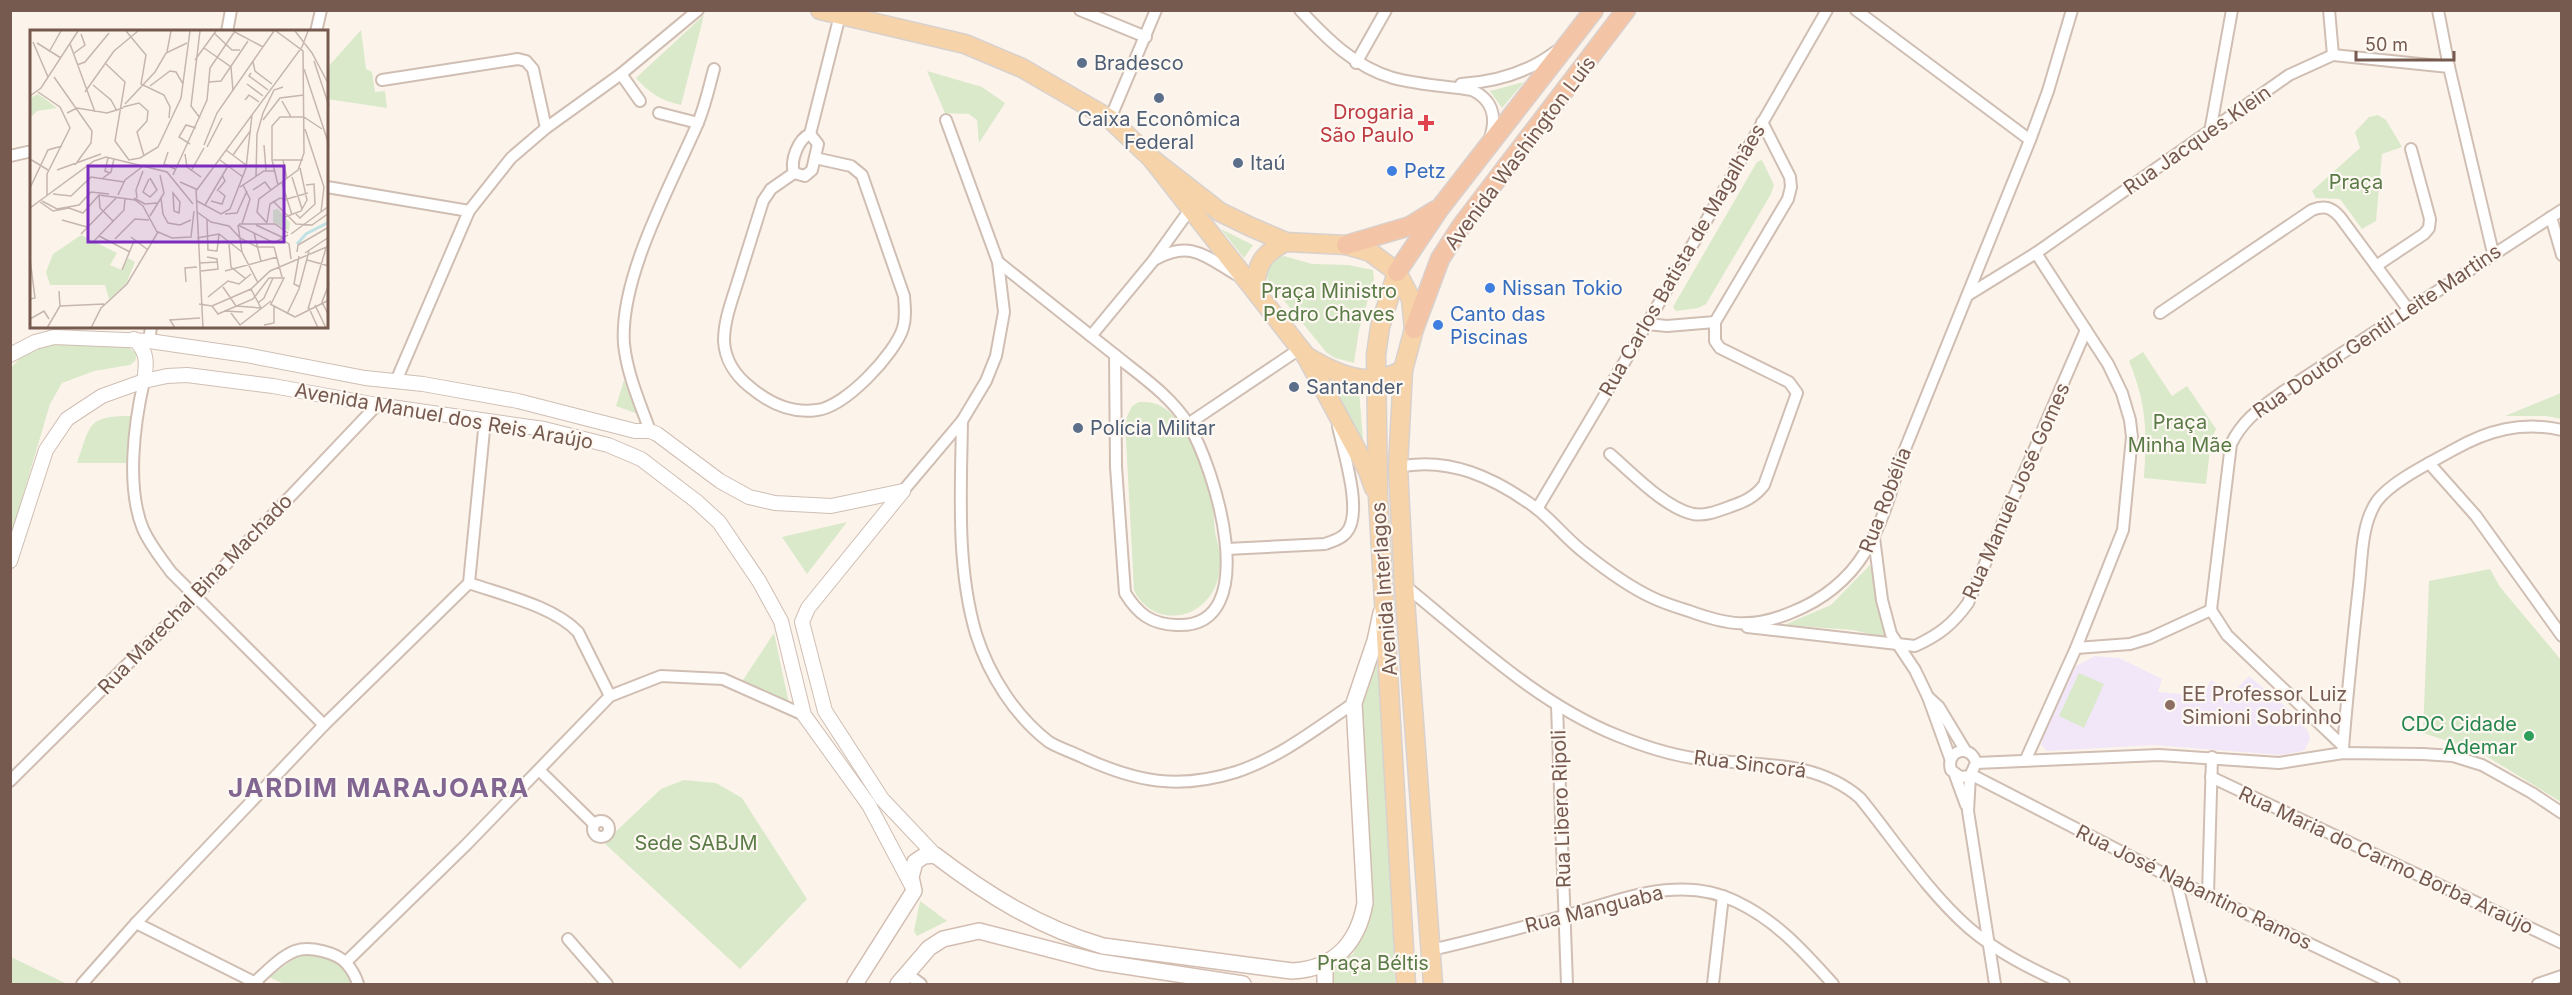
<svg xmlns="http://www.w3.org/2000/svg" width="2572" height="995" font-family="Inter,sans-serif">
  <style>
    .education { fill: #f1e7f9 }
    .green { fill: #d9e9c9 }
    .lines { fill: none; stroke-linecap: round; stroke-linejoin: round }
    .minor-casing { stroke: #d0beb3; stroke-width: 14 }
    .tertiary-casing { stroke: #d0beb3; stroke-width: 16 }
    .secondary-casing { stroke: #d3bdb1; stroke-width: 18 }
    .primary-casing { stroke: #d9d1ce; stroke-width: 21 }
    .trunk-casing { stroke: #d9d1ce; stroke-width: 21 }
    .minor { stroke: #fff; stroke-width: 10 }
    .tertiary { stroke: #fff; stroke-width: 14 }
    .secondary { stroke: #fff; stroke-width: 15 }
    .primary { stroke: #f6d3a8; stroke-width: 18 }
    .trunk { stroke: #f4c4a7; stroke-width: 18 }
    .service-dot { fill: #5c6f8a; stroke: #fef8f2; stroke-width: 2 }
    .health-dot { fill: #e0444e; stroke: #fef8f2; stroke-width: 2 }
    .shop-dot { fill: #3f7fe0; stroke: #fef8f2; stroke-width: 2 }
    .education-dot { fill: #8d6e63; stroke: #fef8f2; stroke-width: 2 }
    .leisure-dot { fill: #2e9e5b; stroke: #fef8f2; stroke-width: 2 }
    .labels { text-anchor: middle; stroke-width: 4.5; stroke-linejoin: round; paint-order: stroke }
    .service-label { font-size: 20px; fill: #4e5e75; stroke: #fef8f2; text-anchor: start }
    .health-label { font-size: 20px; fill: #be3a42; stroke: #fef8f2; text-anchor: end }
    .street-label { font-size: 20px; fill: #765a4f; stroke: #fef8f2 }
    .shop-label { font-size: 20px; fill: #366cbe; stroke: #fef8f2; text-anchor: start }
    .park-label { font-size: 20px; fill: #5a7b47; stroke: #fef8f2 }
    .education-label { font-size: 20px; fill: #785e54; stroke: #fef8f2; text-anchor: start }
    .leisure-label { font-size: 20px; fill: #27864d; stroke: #fef8f2; text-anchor: end }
    .district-label { font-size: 26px; font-weight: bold; letter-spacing: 1.5px; fill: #806691; stroke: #fef8f2 }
    .inset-river { fill: none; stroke: #c0e2e5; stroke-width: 3 }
    .inset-road { fill: none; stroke: #c6b6ad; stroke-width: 1.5 }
    .view { fill: #7b2cbf; fill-opacity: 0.15; stroke: #7b2cbf; stroke-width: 3 }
    .inset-edge { fill: none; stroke: #765a4f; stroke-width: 3 }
  </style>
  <rect width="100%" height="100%" fill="#fcf4eb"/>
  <!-- education -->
  <polygon class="education" points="2095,656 2119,658 2162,679 2158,692 2203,696 2211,680 2233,693 2249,676 2293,713 2308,731 2310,739 2304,751 2281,755 2154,745 2047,751 2041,745 2044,733 2076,666"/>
  <!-- green -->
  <g class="green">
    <path d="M704 15 681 105C662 101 649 93 636 78Z"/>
    <polygon points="361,30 366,69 372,72 375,92 385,91 387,108 327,99 327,68"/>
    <polygon points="927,71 982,87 1005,103 979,143 977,120 969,114 945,113"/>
    <polygon points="1524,82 1502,108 1490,91"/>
    <polygon points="2378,115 2386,120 2402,147 2382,154 2376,221 2362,229 2340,199 2316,198 2312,191 2360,148 2355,132 2369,117"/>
    <polygon points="1762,160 1774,185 1771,194 1706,304 1698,308 1676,311 1673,307 1677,300 1757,162"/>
    <polygon points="1221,229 1253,245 1244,258"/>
    <path d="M1284 256 1312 264 1348 265 1373 270 1374 279 1359 330 1354 363 1335 358 1327 353 1268 281C1264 268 1271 259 1284 256Z"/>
    <path d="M60 340C82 341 123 335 137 355L135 361 130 365 94 371 62 383 50 404 11 536V368L21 357Z"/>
    <path d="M2143 352 2172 396 2187 386 2216 429 2211 441 2206 484 2144 478C2147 432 2147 405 2129 361Z"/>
    <polygon points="1334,379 1359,391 1363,439 1358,437 1330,383"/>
    <polygon points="624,380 638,414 616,406"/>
    <polygon points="2561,393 2561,419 2546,416 2505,416"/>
    <path d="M1139 402C1146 402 1154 402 1161 406 1186 419 1208 473 1212 500 1214 511 1214 522 1215 532 1217 542 1221 553 1220 564 1220 594 1196 620 1165 615 1152 613 1139 602 1134 590L1125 421 1132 406Z"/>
    <path d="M131 416 133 418 128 463H77C91 425 86 416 131 416Z"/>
    <polygon points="847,522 807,574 782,537"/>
    <polygon points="1870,565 1890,639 1853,630 1784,625 1831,605"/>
    <polygon points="2490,569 2500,587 2561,660 2561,802 2478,751 2423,733 2429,581"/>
    <polygon points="1382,626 1395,984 1330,984 1330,967 1353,954 1372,911 1358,704"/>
    <polygon points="774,633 789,704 741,683"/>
    <polygon points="2079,673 2104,684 2084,728 2059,716"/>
    <polygon points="684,780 716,783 742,798 807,899 740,969 602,841 611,836 661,789"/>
    <polygon points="920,901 947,921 917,936 914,931"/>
    <path d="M317 953C334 961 346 967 355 984H284L269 977 301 954Z"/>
    <polygon points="10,957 11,957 67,984 11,984"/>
  </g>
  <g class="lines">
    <!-- minor casing -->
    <g class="minor-casing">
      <g id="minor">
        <polyline points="1080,10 1146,37"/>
        <path d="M1300 10C1327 39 1355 67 1393 78 1419 85 1446 86 1472 90 1493 100 1497 117 1490 138"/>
        <polyline points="1856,10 2030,140"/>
        <polyline points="2329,10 2333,55"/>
        <polyline points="2438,10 2449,67 2493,253"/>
        <polyline points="227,32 231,10"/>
        <polyline points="316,32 321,10"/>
        <polyline points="1356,63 1386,10"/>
        <polyline points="621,74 640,101"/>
        <polyline points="382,80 518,59 526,61 533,69 546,128"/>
        <path d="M1461 84C1495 82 1527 73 1555 52"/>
        <polyline points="659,113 698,123"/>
        <polyline points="1110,119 1156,10"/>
        <polyline points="2210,132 2232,10"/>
        <polyline points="810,134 840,15"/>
        <path d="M810 134 818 144 812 170 805 176 794 173C790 161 798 139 810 134Z"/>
        <polyline points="10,156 32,151"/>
        <path d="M794 173 771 189 763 201C754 229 746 256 737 284 731 303 724 321 724 341 725 360 736 376 750 387 769 403 791 414 817 410 845 407 895 354 903 328 906 318 905 307 904 296L862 175 851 166 815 158"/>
        <polyline points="327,187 469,211"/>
        <polyline points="2551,217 2562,255"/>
        <path d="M1156 259C1192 239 1207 258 1239 276"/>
        <polyline points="998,262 1115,355"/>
        <polyline points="2376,266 2424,234 2429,228 2430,219 2411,149"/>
        <polyline points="1968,295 2036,253 2289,75 2333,55 2449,67"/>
        <path d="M2160 313 2312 210C2324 205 2331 207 2340 217L2408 309"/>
        <polyline points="1647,324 1667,326 1715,322 1788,199 1791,187 1790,177 1762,122"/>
        <polyline points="1091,336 1153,261 1191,208"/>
        <polyline points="149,341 151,327"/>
        <path d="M1115 355C1141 376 1171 396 1188 424 1214 465 1266 630 1176 625 1151 624 1138 614 1125 593L1116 467Z"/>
        <path d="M144 381C134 424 126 488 143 529 150 545 161 558 171 572L324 725"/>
        <polyline points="396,381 469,211 511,158 546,128 621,74 698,10"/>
        <path d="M962 421C961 491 956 566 976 634 989 675 1015 716 1049 742 1059 748 1072 752 1082 757 1136 782 1178 790 1236 772 1279 758 1317 728 1354 703"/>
        <polyline points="1188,424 1301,348"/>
        <path d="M650 431C640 403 627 374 624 344 619 278 671 185 697 125 705 107 709 87 714 69"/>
        <path d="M1610 454C1632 473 1665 508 1693 514 1706 516 1718 511 1729 507 1744 502 1755 497 1764 485L1797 393 1789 382 1720 348 1715 341V322"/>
        <polyline points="2429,463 2476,516 2562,636"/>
        <path d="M1398 467C1449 456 1495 478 1536 508 1554 522 1568 541 1586 554 1606 570 1628 586 1651 597 1663 603 1676 607 1689 611 1727 625 1751 629 1790 613 1864 584 1880 530 1901 459L2030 140 2048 91 2072 10"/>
        <polyline points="903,491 962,421 986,381 996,356 1004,312 998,262 946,120"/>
        <polyline points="1537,509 1647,324 1827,10"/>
        <polyline points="1874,538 1882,600 1891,634 1915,670 1928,697 1950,758"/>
        <path d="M1227 549 1325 544C1333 541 1341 539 1346 533 1364 514 1343 451 1338 426"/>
        <path d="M469 583C503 595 553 606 578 632L610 696"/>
        <path d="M1404 585C1471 639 1535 702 1616 735 1645 747 1676 757 1708 760 1761 766 1816 760 1860 798 1895 841 1927 891 1969 928 1997 952 2031 969 2064 984"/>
        <path d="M1747 627 1915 646C1939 635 1953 624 1968 603L2086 330"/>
        <polyline points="2076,648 2130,644 2150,638 2211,610"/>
        <polyline points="1928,697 1939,707 1965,750"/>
        <polyline points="1557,706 1567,984"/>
        <path d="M2343 746 2227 635 2211 610 2231 444C2244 418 2261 408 2284 391L2562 210"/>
        <path d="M2343 749C2347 695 2353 640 2359 585 2362 559 2361 524 2377 501 2392 481 2430 463 2453 450 2488 430 2522 421 2562 430"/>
        <polyline points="2026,759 2076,648 2123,530 2132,437 2130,420 2122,393 2108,364 2036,253"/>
        <polyline points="1976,763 2159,755 2279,763 2343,753 2423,754 2453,756 2482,765 2532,793 2562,813"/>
        <polyline points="539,770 594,824"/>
        <polyline points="1955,775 1966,805"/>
        <polyline points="1972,775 2176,880 2394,984"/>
        <path d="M1970 776 1960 777 1951 770C1945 750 1971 743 1976 763L1970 776 1968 811 1995 984"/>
        <polyline points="2211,777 2562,943"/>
        <polyline points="10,781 195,597 377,405"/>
        <circle cx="601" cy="829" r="8"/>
        <polyline points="2176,880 2201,984"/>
        <polyline points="2208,894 2212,757"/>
        <polyline points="136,923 258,984"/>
        <polyline points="568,939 607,984"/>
        <path d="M1431 950C1475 940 1520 928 1564 916 1620 901 1680 873 1737 902 1777 921 1804 952 1833 984"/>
        <polyline points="346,962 466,845 610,696 661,676 723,679 804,715"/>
        <polyline points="906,973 921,984"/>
        <path d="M254 983C266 972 280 957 295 951 309 946 337 952 347 964 352 970 356 977 358 984"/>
        <polyline points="82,984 136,923 324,725 469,583 485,420"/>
        <polyline points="1713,984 1723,896"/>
        <polyline points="2538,984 2562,976"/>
      </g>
    </g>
    <!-- tertiary casing -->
    <g class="tertiary-casing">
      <g id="tertiary">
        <path d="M134 339C148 352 147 363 144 381"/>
        <polyline points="10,355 35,342 54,337 149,341 246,355 365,378 423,384 518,401 635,431 650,431 657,434 720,481 749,497 775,503 831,506 903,491"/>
        <polyline points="903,491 808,608 802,622 825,711 882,799 935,855"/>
        <polyline points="10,561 46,450 67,419 102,396 144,381 167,376 187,375 273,386 377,405 544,429 608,445 641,459 696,501 719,522 759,581 781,621 804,715 869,805 913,888"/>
      </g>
    </g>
    <!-- secondary casing -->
    <g class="secondary-casing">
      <g id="secondary">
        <path d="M855 984 914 891 911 877 915 862 924 856 935 855C986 894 1040 928 1103 946L1292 971C1335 969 1358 942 1365 903L1354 703 1375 641 1381 613"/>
        <polyline points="898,984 929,948 943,939 979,931 1099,962 1243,984"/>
        <polyline points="1325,984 1325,964"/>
      </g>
    </g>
    <!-- primary casing -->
    <g class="primary-casing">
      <g id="primary">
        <path d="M820 10 965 44 1022 68 1110 119 1152 159 1306 356C1337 375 1369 389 1403 370"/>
        <polyline points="1152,159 1220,212 1251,227 1286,242 1346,245 1370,252 1397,272 1411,299 1414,329 1403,370 1398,467 1404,585 1433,984"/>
        <polyline points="1397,272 1380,327 1376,355 1378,497 1406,984"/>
        <path d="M1255 290C1256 264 1263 253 1286 242"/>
        <polyline points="1306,356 1368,471 1374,488"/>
      </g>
    </g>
    <!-- trunk casing -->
    <g class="trunk-casing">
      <g id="trunk">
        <polyline points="1346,245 1410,226 1436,210"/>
        <polyline points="1397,272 1440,208 1594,10"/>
        <polyline points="1414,329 1440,259 1462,225 1626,10"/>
      </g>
    </g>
    <!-- minor -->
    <use href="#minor" class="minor"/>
    <!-- tertiary -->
    <use href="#tertiary" class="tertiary"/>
    <!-- secondary -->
    <use href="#secondary" class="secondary"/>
    <!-- primary -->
    <use href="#primary" class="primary"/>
    <!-- trunk -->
    <use href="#trunk" class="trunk"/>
  </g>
  <!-- markers -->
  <g class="service-dot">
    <circle cx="1082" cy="63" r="6"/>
    <circle cx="1159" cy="98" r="6"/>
    <circle cx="1238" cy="163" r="6"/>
    <circle cx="1294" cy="387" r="6"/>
    <circle cx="1078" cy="428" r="6"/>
  </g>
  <path class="health-dot" d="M1423 114h6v6h6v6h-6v6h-6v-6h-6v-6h6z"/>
  <g class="shop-dot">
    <circle cx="1392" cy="171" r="6"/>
    <circle cx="1490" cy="288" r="6"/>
    <circle cx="1438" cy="325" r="6"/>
  </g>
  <circle class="education-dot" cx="2170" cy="705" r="6"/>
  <circle class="leisure-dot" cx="2529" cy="736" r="6"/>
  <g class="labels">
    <!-- service labels -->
    <g class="service-label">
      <text x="1094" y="70">Bradesco</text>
      <text x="1159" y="126" text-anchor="middle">Caixa Econômica<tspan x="1159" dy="23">Federal</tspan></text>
      <text x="1250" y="170">Itaú</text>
      <text x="1306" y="394">Santander</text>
      <text x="1090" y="435">Polícia Militar</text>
    </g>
    <!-- health labels -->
    <g class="health-label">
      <text x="1414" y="119">Drogaria<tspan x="1414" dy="23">São Paulo</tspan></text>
    </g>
    <!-- street labels -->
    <g class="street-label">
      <text transform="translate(2197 140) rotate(-35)" y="7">Rua Jacques Klein</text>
      <text transform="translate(1520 153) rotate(-53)" y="7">Avenida Washington Luís</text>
      <text transform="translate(1682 260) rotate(-60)" y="7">Rua Carlos Batista de Magalhães</text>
      <text transform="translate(2377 331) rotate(-34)" y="7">Rua Doutor Gentil Leite Martins</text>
      <text transform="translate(444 416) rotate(10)" y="7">Avenida Manuel dos Reis Araújo</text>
      <text transform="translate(2016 491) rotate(-66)" y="7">Rua Manuel José Gomes</text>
      <text transform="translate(1885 500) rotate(-69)" y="7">Rua Robélia</text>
      <text transform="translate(1384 589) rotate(-94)" y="7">Avenida Interlagos</text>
      <text transform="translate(195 594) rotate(-46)" y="7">Rua Marechal Bina Machado</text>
      <text transform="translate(1750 764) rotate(7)" y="7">Rua Sincorá</text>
      <text transform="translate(1561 809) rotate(-92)" y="7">Rua Libero Ripoli</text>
      <text transform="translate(2386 860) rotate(25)" y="7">Rua Maria do Carmo Borba Araújo</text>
      <text transform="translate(2194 887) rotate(26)" y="7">Rua José Nabantino Ramos</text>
      <text transform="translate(1594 909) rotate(-14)" y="7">Rua Manguaba</text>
    </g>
    <!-- shop labels -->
    <g class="shop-label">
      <text x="1404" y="178">Petz</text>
      <text x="1502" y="295">Nissan Tokio</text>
      <text x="1450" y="321">Canto das<tspan x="1450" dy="23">Piscinas</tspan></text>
    </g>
    <!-- park labels -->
    <g class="park-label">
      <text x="2356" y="189">Praça</text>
      <text x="1329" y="298">Praça Ministro<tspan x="1329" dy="23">Pedro Chaves</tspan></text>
      <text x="2180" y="429">Praça<tspan x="2180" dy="23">Minha Mãe</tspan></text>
      <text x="696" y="850">Sede SABJM</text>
      <text x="1373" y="970">Praça Béltis</text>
    </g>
    <!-- education labels -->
    <g class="education-label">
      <text x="2182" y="701">EE Professor Luiz<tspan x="2182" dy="23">Simioni Sobrinho</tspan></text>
    </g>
    <!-- leisure labels -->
    <g class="leisure-label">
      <text x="2517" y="731">CDC Cidade<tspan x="2517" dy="23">Ademar</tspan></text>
    </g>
    <!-- district labels -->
    <g class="district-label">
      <text x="379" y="797">JARDIM MARAJOARA</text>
    </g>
  </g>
  <!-- overview -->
  <g transform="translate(30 30)">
    <rect width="298" height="298" fill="#fcf4eb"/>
    <path d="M8 64 27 78 7 81 0 88V68ZM248 179 260 193 259 201 243 192V180ZM51 205 87 223 80 235 92 240 98 228 105 232 96 254 79 269 75 255H20L16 242 23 224Z" fill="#d9e9c9"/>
    <path class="inset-river" d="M267 214 276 204 299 192"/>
    <path class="inset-road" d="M96 1 116 25 111 54 134 65 140 77 139 88M170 1 161 76 170 88M203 1 233 17M265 1 282 23 299 55M184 3 202 20H210M3 12 18 47M7 13 31 28M40 14 65 82M174 18 201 37 203 61M19 22 31 1M137 22 141 1M43 24 55 15 51 4M165 30 186 1M284 31 299 76M223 32 225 41 242 54M76 34 95 52 85 111 99 130 110 128 128 117 151 68 160 1M47 35 55 32 79 3M274 39 299 115M221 43 219 46 238 60M24 47 62 101 61 113 45 135M179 52 191 51 218 11M217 54 233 66M63 55 81 70 87 81M120 56 140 41 146 42 153 54M8 62 30 77 40 98 17 144V166M55 62 84 21 108 1M0 66 11 58 48 1M215 70 219 65 229 72M252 71 261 87M95 74 125 42 136 23 157 13M93 77 109 73 118 81 117 91 107 102 114 126M37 83 47 78 77 83 93 78M274 87 292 99M233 90 250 68 274 65M275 99 294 157 291 182M160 114 149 107 156 95 166 98M174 115 187 83 244 1M234 115 236 140M177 117 192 88M196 120 216 135M138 122 134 134 145 139M155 124 157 137 171 147M203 125 221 100M78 128 75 141 80 143M0 129 18 140M190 130 213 147M243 130H273M253 130 257 149M27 140 71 124M161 141 174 118M143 145 177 70 180 38 205 1M226 146 227 104 233 83 244 60 253 57M262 147 272 179M73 148 81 142 84 129M119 149 113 162 120 167 127 160 120 148M150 152 166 159 173 298M252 153 262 185M248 155 242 130V96L250 87H274M210 157 234 141H245M0 158 18 120 32 116M223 160 235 152 241 160M166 161 272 17 278 1M187 161 195 151 192 145M143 163 150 172 149 183 144 181ZM23 164 41 166 61 147 94 152M88 165 95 150 112 137M69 166 70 178 83 191M104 168 115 174 127 173M107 168 106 160 113 141M131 168 133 184 138 193 150 195 161 190M257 169 278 163M12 171 27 179 49 175 61 162 79 164M167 171 191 184 200 179 216 138 222 85M181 171 192 174 195 166 189 161M243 171 266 194 282 195 299 183M10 172 23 181 39 178 53 183 69 165 105 170 113 176 127 202M175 175 198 136M0 178 64 131 76 127 137 142 163 174M167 182 181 192 199 196 210 208 227 217H244M195 184 207 183 217 161M266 184 270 188 285 174 284 154 276 155M120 186 134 163 130 145M255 187 271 181 277 170 270 138M32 190 57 197M177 190 178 220 187 221 189 204M237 192 240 174 250 168 257 170M237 193 227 182 229 169 268 140 274 123 273 21 246 1M209 194H245L258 203M212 194 220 169 213 155M208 195 212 222 228 253M208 195 244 213 258 205M226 195 254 208M224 203 231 231M51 204 87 167M261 204 299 176M69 206 100 222M101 207 118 220M167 208 189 204 212 222M85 209 105 189 119 190M253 210 259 214 261 229M64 211 94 180 95 168M199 214 201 237 216 249M244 217 252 247M267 222 268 215 299 197M275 223 299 207M269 226 264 254 270 257M0 229 5 268 0 269M277 230 299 236M169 233 188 232M92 240 104 211M171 241 188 239 187 229 177 227M195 241 247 227M156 252 155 238 167 237M299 254 292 272 299 286M193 257 206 276 231 278M221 259 231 278M178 267 198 251 209 254 221 244M228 273 234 268 243 248M169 274 182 276 221 259 240 241 299 216M240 274 265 287M285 275 296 298M30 276 74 274M182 276 188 284 223 269 239 248H254L241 274M279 278 288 298M278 279 296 218M194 281 213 282M201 283 210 295 241 271M257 284 269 259 279 221M265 287 299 270M0 289 14 281 19 289M234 295 244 293V276M17 298 30 276 29 261M61 298 71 278 97 254 128 202 142 208 161 207 164 181M145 298 140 290 170 288"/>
    <path class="view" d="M58 136H254V212H58Z"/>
    <rect width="298" height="298" class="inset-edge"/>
  </g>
  <!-- border -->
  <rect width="2572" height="995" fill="none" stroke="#765a4f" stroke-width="24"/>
  <!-- scale -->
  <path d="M2356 51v9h98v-9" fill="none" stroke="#765a4f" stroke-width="3"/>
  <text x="2365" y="51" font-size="18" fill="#765a4f" stroke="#fef8f2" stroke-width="4.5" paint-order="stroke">50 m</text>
</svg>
